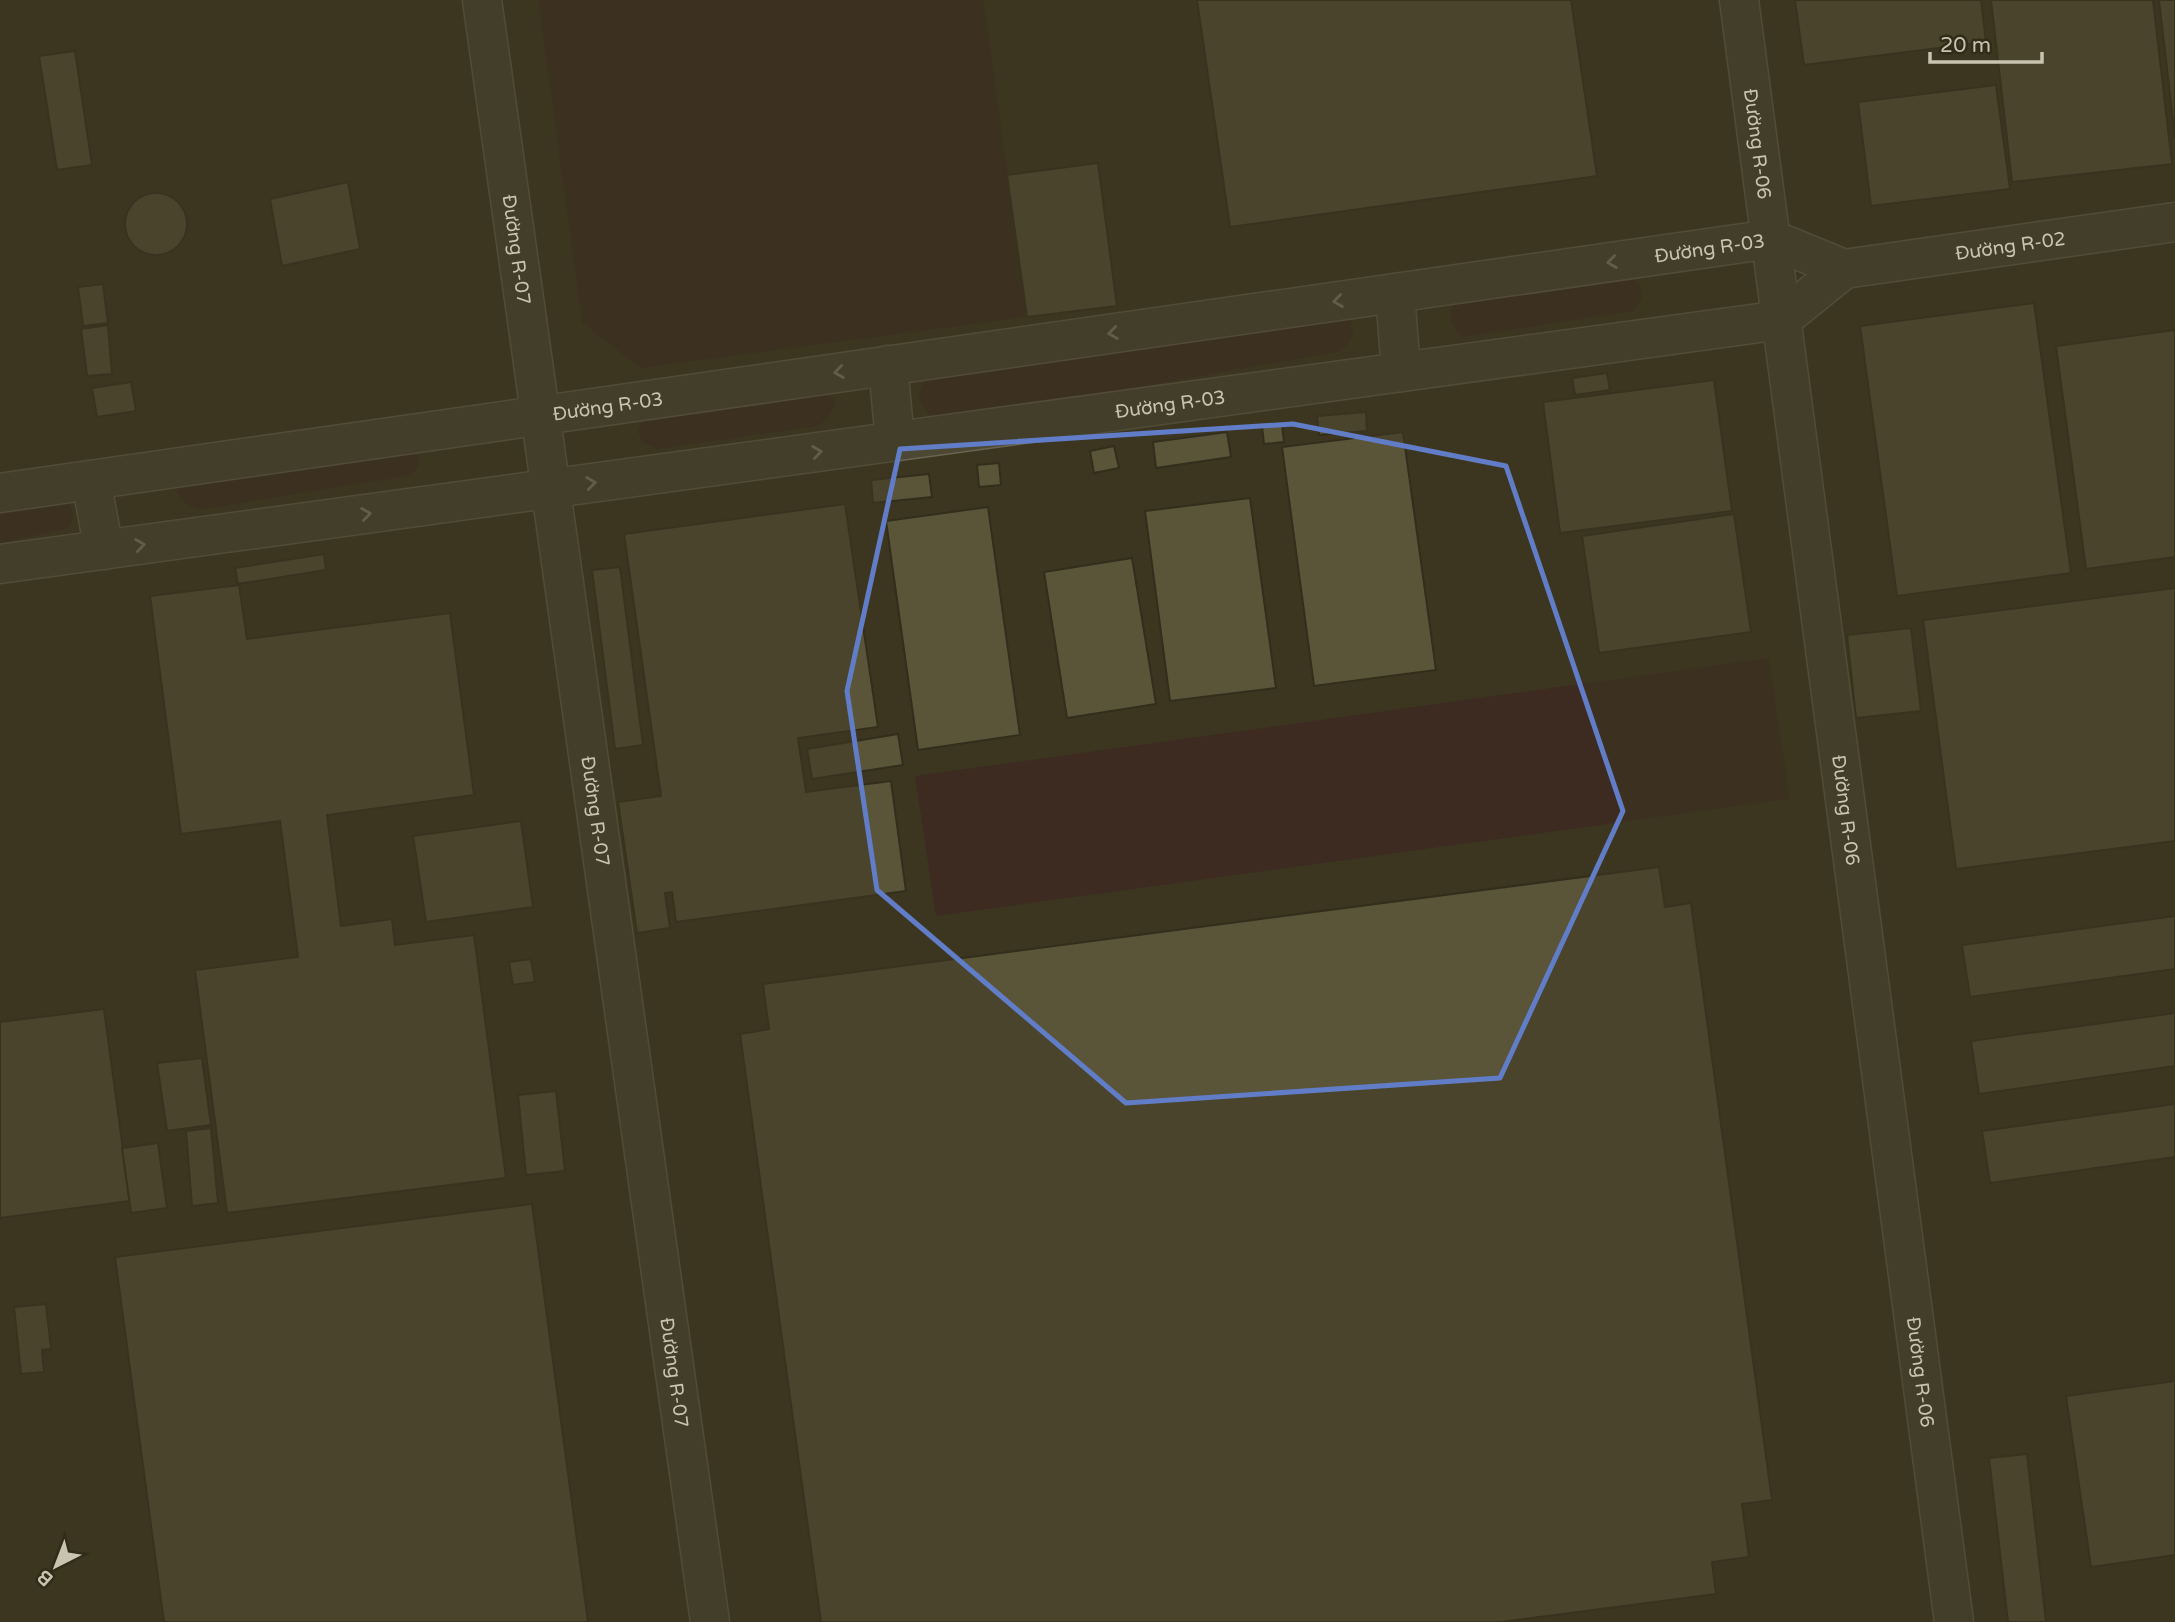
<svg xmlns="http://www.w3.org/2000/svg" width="2175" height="1622" font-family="'Varela Round',sans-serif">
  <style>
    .green { fill: #3d2b22 }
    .building { fill: #5a5439; stroke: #332e1c; stroke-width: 2 }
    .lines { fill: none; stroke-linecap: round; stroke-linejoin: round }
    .minor-casing { stroke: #6a6552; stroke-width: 41 }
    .minor { stroke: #4c4834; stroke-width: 38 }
    .oneway { stroke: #908c78 }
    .marked { fill: none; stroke: #617dc8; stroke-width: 5; stroke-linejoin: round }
    .labels { text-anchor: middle; stroke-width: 6; stroke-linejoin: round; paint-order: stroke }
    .street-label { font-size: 19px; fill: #c8c4af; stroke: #312c1a }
  </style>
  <rect width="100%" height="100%" fill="#3c3620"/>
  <!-- green -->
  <g class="green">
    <polygon points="538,0 984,0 1027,317 640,368 582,322"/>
    <path d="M1635 278C1646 288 1643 301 1634 311L1464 337C1452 327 1446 318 1453 303Z"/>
    <path d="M1346 315C1360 329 1353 342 1338 352L949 420 929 414 918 399 924 379Z"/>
    <polygon points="828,392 836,404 827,419 818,426 657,449 643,443 638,432 642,420"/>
    <path d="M413 447 420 462 416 471 408 476 199 510C185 505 178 501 176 486Z"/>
    <path d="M67 501C73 510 77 520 67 529L0 543V503Z"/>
    <polygon points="1769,658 1790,799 936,916 915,776"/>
  </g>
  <!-- building -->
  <g class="building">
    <polygon points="1197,0 1571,0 1597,176 1230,227"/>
    <polygon points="1795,0 1981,0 1986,42 1804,65"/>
    <polygon points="1991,0 2153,0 2172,164 2012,182"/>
    <polygon points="2159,0 2175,0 2175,138"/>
    <polygon points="75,51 92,165 57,170 39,56"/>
    <polygon points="1996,85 2010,189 1871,206 1858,102"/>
    <polygon points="1098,163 1117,306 1027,317 1007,175"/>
    <polygon points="348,182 360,249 282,266 270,199"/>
    <circle cx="156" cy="224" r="31"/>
    <polygon points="103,284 108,323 83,326 78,287"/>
    <polygon points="2034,303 2071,573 1897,596 1860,326"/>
    <polygon points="108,325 112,374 87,376 81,329"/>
    <polygon points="2175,330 2175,557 2086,569 2056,346"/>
    <polygon points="1607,373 1610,390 1575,395 1572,378"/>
    <polygon points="1714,380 1732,511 1560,533 1543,402"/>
    <polygon points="131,382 136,411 97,417 92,388"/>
    <polygon points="1366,412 1367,431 1319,435 1317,416"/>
    <polygon points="1282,424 1284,442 1264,444 1262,426"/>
    <polygon points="1227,432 1231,457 1156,468 1153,442"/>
    <polygon points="1403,432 1436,670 1314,686 1282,447"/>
    <polygon points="1114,446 1119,468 1094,473 1090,451"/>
    <polygon points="999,463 1001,485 979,487 977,465"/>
    <polygon points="929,474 932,497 873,503 871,480"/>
    <polygon points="1250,498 1276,688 1170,701 1145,511"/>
    <polygon points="845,504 878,727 798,738 806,792 891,781 906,891 676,922 672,892 665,893 670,928 637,933 618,802 661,796 624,534"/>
    <polygon points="988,507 1020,735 918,750 886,521"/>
    <polygon points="1734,514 1751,632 1599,653 1582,536"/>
    <polygon points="324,554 326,570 238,584 235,568"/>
    <polygon points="1132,558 1156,704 1067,718 1044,572"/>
    <polygon points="620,567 643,745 615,749 592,570"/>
    <polygon points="239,585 247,639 450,613 474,795 327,815 341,926 392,919 395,945 474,935 506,1178 227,1213 195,970 298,957 280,821 181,834 150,596"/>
    <polygon points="2175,588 2175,841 1956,869 1923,620"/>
    <polygon points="1911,628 1921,711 1856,718 1847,635"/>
    <polygon points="898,734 903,765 812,779 807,749"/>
    <polygon points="521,821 533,907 426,922 413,836"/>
    <polygon points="1659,867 1665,907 1691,903 1772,1500 1742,1504 1749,1557 1712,1562 1716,1594 1502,1622 821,1622 740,1034 769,1029 763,984"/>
    <polygon points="2175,916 2175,969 1970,997 1962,945"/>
    <polygon points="531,959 535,982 513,985 509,962"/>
    <polygon points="104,1009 130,1201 0,1218 0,1022"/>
    <polygon points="2175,1013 2175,1066 1979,1094 1971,1041"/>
    <polygon points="202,1058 211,1125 167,1131 157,1063"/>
    <polygon points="556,1091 565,1171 526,1175 518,1095"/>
    <polygon points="2175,1104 2175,1157 1990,1183 1982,1131"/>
    <polygon points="211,1128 218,1203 192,1206 186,1131"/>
    <polygon points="158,1143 167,1208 131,1213 122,1148"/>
    <polygon points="532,1204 588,1622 164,1622 115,1257"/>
    <polygon points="46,1304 51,1349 42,1350 44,1372 21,1374 14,1307"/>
    <polygon points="2175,1381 2175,1555 2091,1567 2066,1396"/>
    <polygon points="2027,1454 2046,1622 2008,1622 1989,1458"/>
  </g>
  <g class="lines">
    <!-- minor casing -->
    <g class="minor-casing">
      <g id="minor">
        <path id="s1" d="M482 0 710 1622"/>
        <path id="s2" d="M1739 0 1954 1622"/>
        <path id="s3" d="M1844 269 2175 222"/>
        <polyline points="1395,293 1401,372"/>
        <polyline points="888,365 895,441"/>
        <polyline points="91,480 104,550"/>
        <path id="s4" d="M0 493 1771 239 1844 269"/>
        <path id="s5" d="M0 564 1781 320 1844 269"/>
      </g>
    </g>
    <!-- minor -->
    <use href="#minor" class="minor"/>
  </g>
  <!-- one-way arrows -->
  <defs><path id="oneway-chevron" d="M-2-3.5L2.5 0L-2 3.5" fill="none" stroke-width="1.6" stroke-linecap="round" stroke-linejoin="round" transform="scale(1.75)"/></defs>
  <g class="oneway">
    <use href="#oneway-chevron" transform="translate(1612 262) rotate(172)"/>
    <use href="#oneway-chevron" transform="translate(1338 301) rotate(172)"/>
    <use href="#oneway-chevron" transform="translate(1113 333) rotate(172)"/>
    <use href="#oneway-chevron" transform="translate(839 372) rotate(172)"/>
    <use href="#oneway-chevron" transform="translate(817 452) rotate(-8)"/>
    <use href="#oneway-chevron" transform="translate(591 483) rotate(-8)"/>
    <use href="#oneway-chevron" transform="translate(366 514) rotate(-8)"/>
    <use href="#oneway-chevron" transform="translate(140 545) rotate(-8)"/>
  </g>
  <!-- marked area -->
  <path d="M0 0H2175V1622H0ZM1293 424 1506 466 1623 811 1500 1078 1126 1103 877 890 847 691 900 449Z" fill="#3c3620" fill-opacity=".55" fill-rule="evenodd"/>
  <path class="marked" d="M1293 424 1506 466 1623 811 1500 1078 1126 1103 877 890 847 691 900 449Z"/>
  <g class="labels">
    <!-- street labels -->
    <g class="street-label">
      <text dy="7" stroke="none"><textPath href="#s2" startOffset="145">Đường R-06</textPath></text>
      <text dy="7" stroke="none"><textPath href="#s3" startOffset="168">Đường R-02</textPath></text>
      <text dy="7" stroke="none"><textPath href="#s4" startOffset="1727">Đường R-03</textPath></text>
      <text dy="7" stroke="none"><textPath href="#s1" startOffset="252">Đường R-07</textPath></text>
      <text dy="7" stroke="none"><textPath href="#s5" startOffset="1181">Đường R-03</textPath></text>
      <text dy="7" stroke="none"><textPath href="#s4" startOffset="614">Đường R-03</textPath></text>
      <text dy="7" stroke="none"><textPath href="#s1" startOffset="819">Đường R-07</textPath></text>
      <text dy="7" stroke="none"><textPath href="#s2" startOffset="817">Đường R-06</textPath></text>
      <text dy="7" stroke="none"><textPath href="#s1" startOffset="1386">Đường R-07</textPath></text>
      <text dy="7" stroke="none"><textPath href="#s2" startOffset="1384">Đường R-06</textPath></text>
    </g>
  </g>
  <!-- north arrow -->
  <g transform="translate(56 1566) rotate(222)" stroke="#312c1a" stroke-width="5" paint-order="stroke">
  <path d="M0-5L12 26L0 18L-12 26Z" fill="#c8c4af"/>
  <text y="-10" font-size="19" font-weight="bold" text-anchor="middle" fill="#c8c4af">B</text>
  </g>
  <!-- scale -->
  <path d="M1930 52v10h112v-10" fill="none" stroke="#c8c4af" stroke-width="3.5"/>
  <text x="1940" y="52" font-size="21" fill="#c8c4af" stroke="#312c1a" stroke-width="5" paint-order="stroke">20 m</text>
</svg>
